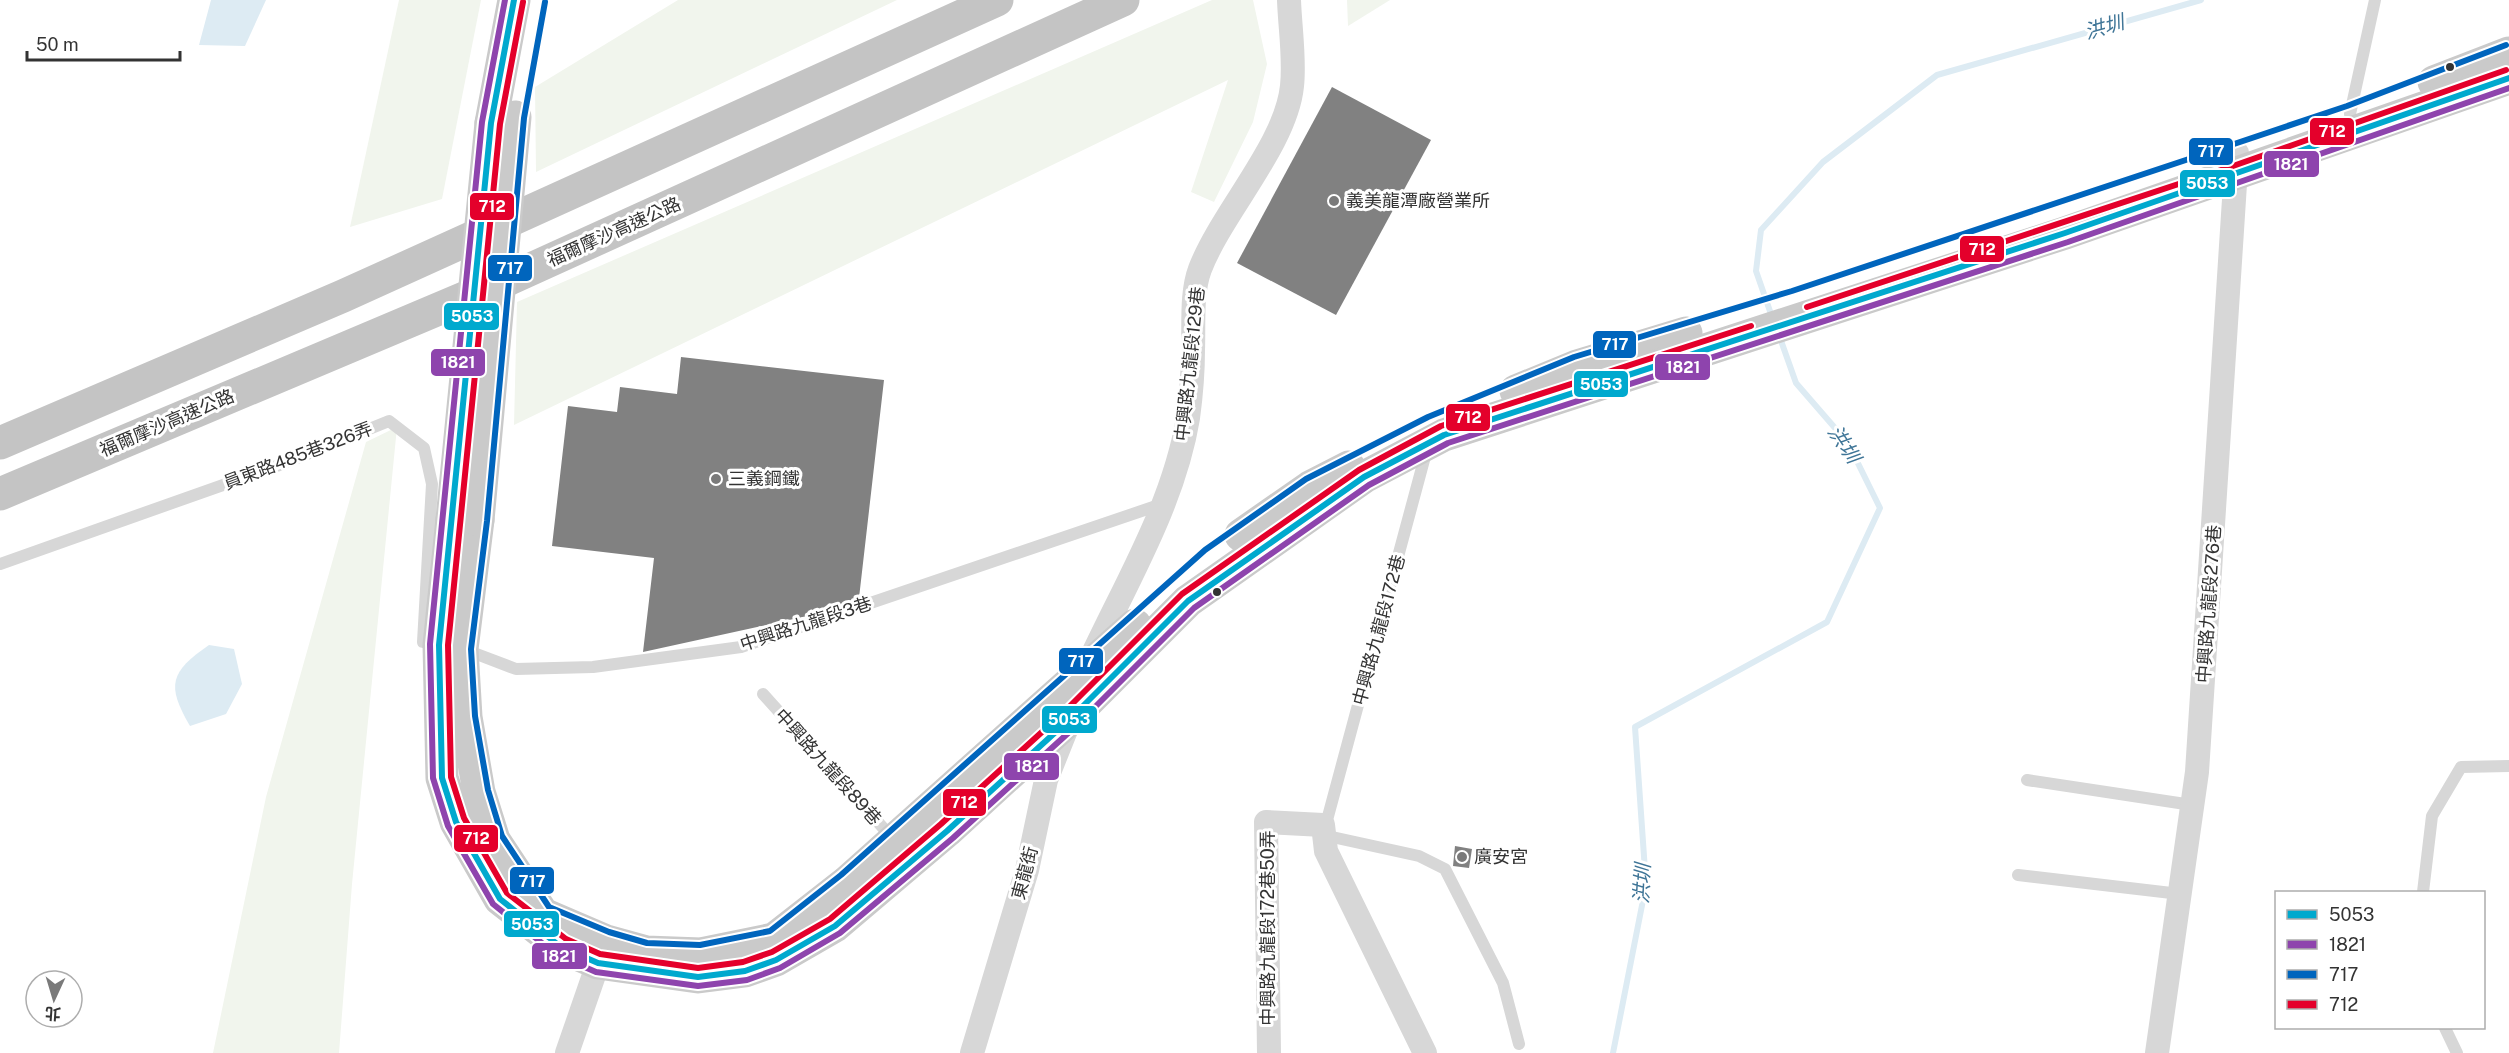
<svg xmlns="http://www.w3.org/2000/svg" width="2509" height="1053" font-family="'Public Sans','Noto Sans TC',sans-serif">
  <style>
    .green { fill: #f1f5ed }
    .water { fill: #ddebf3 }
    .lines { fill: none; stroke-linecap: round; stroke-linejoin: round }
    .stream { stroke: #ddebf3; stroke-width: 6 }
    .building { fill: #818181 }
    .lane { stroke: #d7d7d7; stroke-width: 12 }
    .street { stroke: #d7d7d7; stroke-width: 24 }
    .primary { stroke: #cacaca; stroke-width: 33 }
    .highway { stroke: #c4c4c4; stroke-width: 33 }
    .primary-bridge { stroke: #cacaca; stroke-width: 33 }
    .bus-1-casing { stroke: #fff; stroke-width: 10 }
    .bus-2-casing { stroke: #fff; stroke-width: 10 }
    .bus-3-casing { stroke: #fff; stroke-width: 10 }
    .bus-4-casing { stroke: #fff; stroke-width: 10 }
    .bus-1 { stroke: #00a9ce; stroke-width: 6 }
    .bus-2 { stroke: #8e44ad; stroke-width: 6 }
    .bus-3 { stroke: #0065bd; stroke-width: 6 }
    .bus-4 { stroke: #e4002b; stroke-width: 6 }
    .bus-dot { fill: #333; stroke: #fff; stroke-width: 2 }
    .poi-dot { fill: #7a7a7a; stroke: #fff; stroke-width: 2 }
    .labels { text-anchor: middle; stroke-width: 6; stroke-linejoin: round; paint-order: stroke }
    .poi-label { font-size: 18px; fill: #333; stroke: #fff; text-anchor: start }
    .street-label { font-size: 18px; fill: #333; stroke: #fff }
    .water-label { font-size: 20px; font-style: italic; fill: #3f7597; stroke: #fff }
    .line-badge { stroke: #fff; stroke-width: 2 }
    .badge-label { font-size: 16px; text-anchor: middle; font-weight: bold; fill: #fff }
  </style>
  <rect width="100%" height="100%" fill="#fff"/>
  <!-- green -->
  <g class="green">
    <polygon points="399,0 481,0 442,199 350,227"/>
    <polygon points="678,0 897,0 536,172 535,87"/>
    <polygon points="1212,0 1253,0 1267,64 1253,122 1214,202 1191,192 1228,80 514,425 517,302"/>
    <polygon points="1347,0 1390,0 1348,26"/>
    <polygon points="397,427 352,884 339,1053 213,1053 266,797 366,442"/>
  </g>
  <!-- water -->
  <g class="water">
    <polygon points="211,0 266,0 245,46 199,45"/>
    <path d="M209 645 234 649 242 684 226 714 190 726C166 685 170 672 209 645Z"/>
  </g>
  <g class="lines">
    <!-- stream -->
    <g class="stream">
      <polyline points="1772,317 1756,271 1761,230 1823,162 1937,75 2201,0"/>
      <polyline points="1613,1053 1646,885 1635,727 1827,622 1880,508 1848,443 1796,383 1779,335"/>
    </g>
  </g>
  <!-- building -->
  <g class="building">
    <polygon points="1332,87 1431,140 1336,315 1237,263"/>
    <polygon points="681,357 884,380 859,598 807,616 643,652 654,558 552,546 568,406 617,412 620,387 677,394"/>
    <polygon points="1455,846 1472,849 1469,868 1453,866"/>
  </g>
  <g class="lines">
    <!-- lane -->
    <g class="lane">
      <polyline points="2350,114 2375,0"/>
      <polyline points="1427,449 1323,835 1419,856 1445,869 1503,983 1519,1044"/>
      <polyline points="0,564 285,463 389,421 424,448 432,484 423,642 437,645"/>
      <polyline points="466,650 516,669 593,667 741,647 1162,504"/>
      <polyline points="763,694 894,840"/>
      <polyline points="2027,780 2192,805"/>
      <polyline points="2018,875 2180,894"/>
      <polyline points="2423,892 2432,816 2461,767 2509,766"/>
      <polyline points="2445,1028 2457,1053"/>
    </g>
    <!-- street -->
    <g class="street">
      <path d="M1091 658C1127 581 1174 503 1188 418 1191 396 1193 373 1193 350 1194 324 1191 293 1200 269 1222 212 1286 145 1292 86 1295 59 1290 28 1289 0"/>
      <polyline points="567,1053 603,949"/>
      <polyline points="972,1053 1027,870 1046,780 1068,725"/>
      <polyline points="1269,1053 1266,822 1323,825 1326,851 1425,1053"/>
      <polyline points="2157,1053 2197,772 2237,153"/>
    </g>
    <!-- primary -->
    <g class="primary">
      <polyline points="2434,82 2509,53"/>
      <polyline points="491,123 514,0"/>
      <polyline points="1516,391 1577,366 1686,333"/>
      <polyline points="452,519 439,645 442,778 456,822 500,899 561,947 598,963 698,977 745,971 776,960 835,926 947,831 1071,718 1188,601 1364,477 1444,435 2065,233 2509,78"/>
      <polyline points="478,520 462,649 466,717 479,792 494,840 543,914 606,941 646,952 701,954 774,939 847,882 1135,625"/>
      <polyline points="1241,535 1310,487 1349,467"/>
    </g>
    <!-- highway -->
    <g class="highway">
      <polyline points="0,443 343,296 997,0"/>
      <polyline points="0,494 507,280 1123,0"/>
    </g>
    <!-- primary-bridge -->
    <g class="primary-bridge">
      <polyline points="452,519 491,123"/>
      <polyline points="478,520 515,117"/>
    </g>
    <!-- bus-1 casing -->
    <g class="bus-1-casing">
      <polyline id="bus-1" points="514,0 491,123 439,645 442,778 456,822 500,899 561,947 598,963 698,977 745,971 776,960 835,926 947,831 1071,718 1188,601 1364,477 1444,435 2065,233 2509,78"/>
    </g>
    <!-- bus-2 casing -->
    <g class="bus-2-casing">
      <polyline id="bus-2" points="505,0 482,122 430,644 433,778 448,826 493,904 557,955 596,972 698,986 747,980 780,968 840,933 953,838 1077,725 1194,608 1369,485 1448,443 2068,242 2509,88"/>
    </g>
    <!-- bus-3 casing -->
    <g class="bus-3-casing">
      <polyline id="bus-3" points="545,2 524,118 487,521 471,649 475,716 488,790 502,836 549,907 609,932 647,943 700,945 770,931 841,875 1205,550 1306,479 1428,417 1574,357 1792,291 2234,144 2347,106 2506,45"/>
    </g>
    <!-- bus-4 casing -->
    <g class="bus-4-casing">
      <g id="bus-4">
        <polyline points="523,2 500,124 448,645 451,777 464,818 507,893 566,939 600,954 698,968 743,962 772,952 830,919 941,824 1065,711 1182,594 1359,470 1441,426 1751,326"/>
        <polyline points="1807,307 2233,166 2506,70"/>
      </g>
    </g>
    <!-- bus-1 -->
    <use href="#bus-1" class="bus-1"/>
    <!-- bus-2 -->
    <use href="#bus-2" class="bus-2"/>
    <!-- bus-3 -->
    <use href="#bus-3" class="bus-3"/>
    <!-- bus-4 -->
    <use href="#bus-4" class="bus-4"/>
  </g>
  <!-- markers -->
  <g class="bus-dot">
    <circle cx="2450" cy="67" r="5"/>
    <circle cx="1217" cy="592" r="5"/>
  </g>
  <g class="poi-dot">
    <circle cx="1334" cy="201" r="6"/>
    <circle cx="716" cy="479" r="6"/>
    <circle cx="1462" cy="857" r="6"/>
  </g>
  <g class="labels">
    <!-- poi labels -->
    <g class="poi-label">
      <text x="1346" y="207">義美龍潭廠營業所</text>
      <text x="728" y="485">三義鋼鐵</text>
      <text x="1474" y="863">廣安宮</text>
    </g>
    <!-- street labels -->
    <g class="street-label">
      <text transform="translate(614 232) rotate(-24)" y="6">福爾摩沙高速公路</text>
      <text transform="translate(1190 364) rotate(-84)" y="6">中興路九龍段129巷</text>
      <text transform="translate(167 423) rotate(-23)" y="6">福爾摩沙高速公路</text>
      <text transform="translate(298 456) rotate(-21)" y="6">員東路485巷326弄</text>
      <text transform="translate(2209 604) rotate(-86)" y="6">中興路九龍段276巷</text>
      <text transform="translate(806 624) rotate(-18)" y="6">中興路九龍段3巷</text>
      <text transform="translate(1379 630) rotate(-75)" y="6">中興路九龍段172巷</text>
      <text transform="translate(828 767) rotate(48)" y="6">中興路九龍段89巷</text>
      <text transform="translate(1025 873) rotate(-75)" y="6">東龍街</text>
      <text transform="translate(1268 928) rotate(-90)" y="6">中興路九龍段172巷50弄</text>
    </g>
    <!-- water labels -->
    <g class="water-label">
      <text transform="translate(2104 27) rotate(-16)" y="7">洪圳</text>
      <text transform="translate(1844 444) rotate(56)" y="7">洪圳</text>
      <text transform="translate(1642 884) rotate(-87)" y="7">洪圳</text>
    </g>
  </g>
  <g class="line-badge">
    <rect x="2309" y="117" width="46" height="29" rx="6" fill="#e4002b"/>
    <rect x="2188" y="137" width="46" height="29" rx="6" fill="#0065bd"/>
    <rect x="2263" y="150" width="57" height="28" rx="6" fill="#8e44ad"/>
    <rect x="2179" y="169" width="57" height="29" rx="6" fill="#00a9ce"/>
    <rect x="469" y="192" width="46" height="29" rx="6" fill="#e4002b"/>
    <rect x="1959" y="235" width="46" height="28" rx="6" fill="#e4002b"/>
    <rect x="487" y="254" width="46" height="28" rx="6" fill="#0065bd"/>
    <rect x="443" y="302" width="57" height="29" rx="6" fill="#00a9ce"/>
    <rect x="1592" y="330" width="45" height="29" rx="6" fill="#0065bd"/>
    <rect x="430" y="348" width="56" height="29" rx="6" fill="#8e44ad"/>
    <rect x="1654" y="353" width="57" height="28" rx="6" fill="#8e44ad"/>
    <rect x="1573" y="370" width="56" height="28" rx="6" fill="#00a9ce"/>
    <rect x="1445" y="403" width="46" height="29" rx="6" fill="#e4002b"/>
    <rect x="1058" y="647" width="46" height="28" rx="6" fill="#0065bd"/>
    <rect x="1041" y="705" width="57" height="29" rx="6" fill="#00a9ce"/>
    <rect x="1003" y="752" width="57" height="29" rx="6" fill="#8e44ad"/>
    <rect x="942" y="788" width="45" height="29" rx="6" fill="#e4002b"/>
    <rect x="453" y="824" width="46" height="29" rx="6" fill="#e4002b"/>
    <rect x="509" y="866" width="46" height="29" rx="6" fill="#0065bd"/>
    <rect x="503" y="910" width="57" height="28" rx="6" fill="#00a9ce"/>
    <rect x="531" y="942" width="57" height="28" rx="6" fill="#8e44ad"/>
  </g>
  <g class="badge-label">
    <text x="2332" y="137">712</text>
    <text x="2211" y="157">717</text>
    <text x="2291" y="170">1821</text>
    <text x="2207" y="189">5053</text>
    <text x="492" y="212">712</text>
    <text x="1982" y="255">712</text>
    <text x="510" y="274">717</text>
    <text x="472" y="322">5053</text>
    <text x="1615" y="350">717</text>
    <text x="458" y="368">1821</text>
    <text x="1683" y="373">1821</text>
    <text x="1601" y="390">5053</text>
    <text x="1468" y="423">712</text>
    <text x="1081" y="667">717</text>
    <text x="1069" y="725">5053</text>
    <text x="1032" y="772">1821</text>
    <text x="964" y="808">712</text>
    <text x="476" y="844">712</text>
    <text x="532" y="887">717</text>
    <text x="532" y="930">5053</text>
    <text x="559" y="962">1821</text>
  </g>
  <!-- legend -->
  <rect x="2275" y="891" width="210" height="138" fill="#ffffff" stroke="#adadad" stroke-width="1.5"/>
  <rect x="2287" y="910" width="30" height="9" fill="#00a9ce" stroke="#adadad" stroke-width="1.5"/>
  <text x="2329" y="921" font-size="18" fill="#333333">5053</text>
  <rect x="2287" y="940" width="30" height="9" fill="#8e44ad" stroke="#adadad" stroke-width="1.5"/>
  <text x="2329" y="951" font-size="18" fill="#333333">1821</text>
  <rect x="2287" y="970" width="30" height="9" fill="#0065bd" stroke="#adadad" stroke-width="1.5"/>
  <text x="2329" y="981" font-size="18" fill="#333333">717</text>
  <rect x="2287" y="1000" width="30" height="9" fill="#e4002b" stroke="#adadad" stroke-width="1.5"/>
  <text x="2329" y="1011" font-size="18" fill="#333333">712</text>
  <!-- north arrow -->
  <g transform="translate(54 999) rotate(184)"><circle r="28" fill="#ffffff" stroke="#adadad" stroke-width="1.5"/>
  <path d="M0-4.5L10 22L0 15L-10 22Z" fill="#7a7a7a"/>
  <text y="-9" font-size="16" font-weight="bold" text-anchor="middle" fill="#333333">北</text>
  </g>
  <!-- scale -->
  <path d="M27 51v9h153v-9" fill="none" stroke="#333333" stroke-width="3"/>
  <text x="36" y="51" font-size="18" fill="#333333" stroke="#ffffff" stroke-width="4.5" paint-order="stroke">50 m</text>
</svg>
